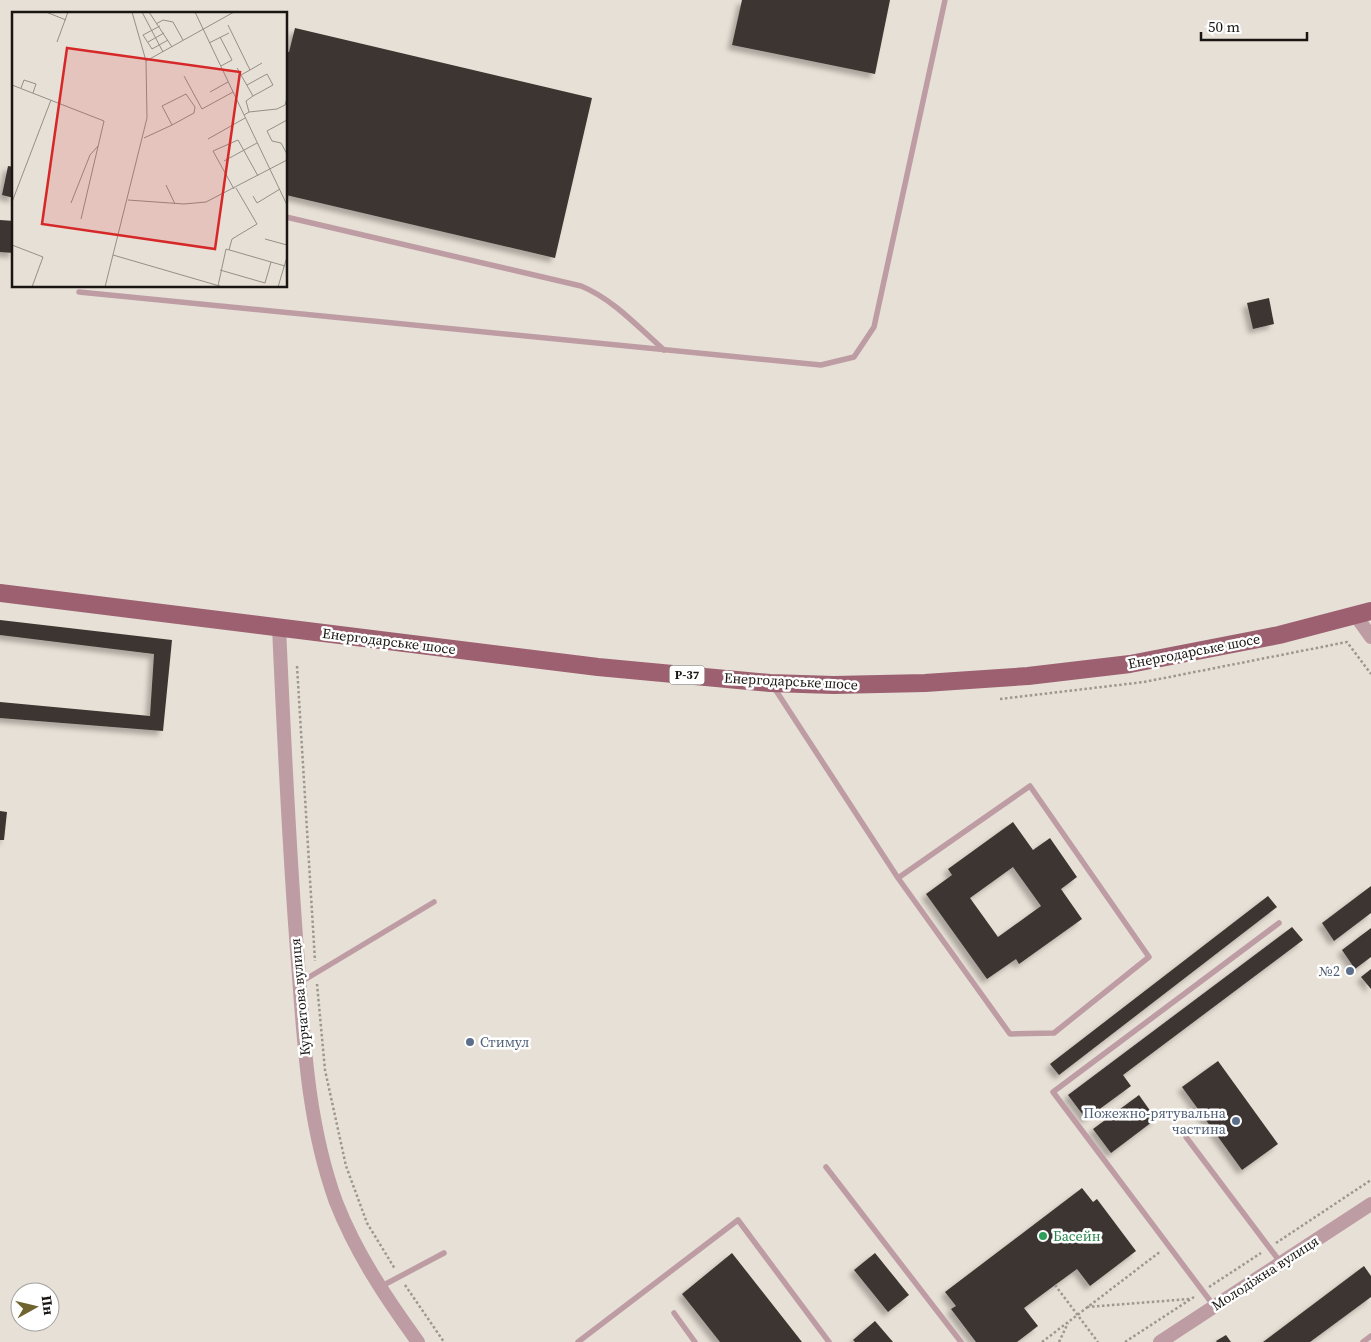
<svg xmlns="http://www.w3.org/2000/svg" width="1371" height="1342" font-family="'Source Serif 4',serif">
  <style>
    .building { fill: #3e3530; fill-rule: evenodd; filter: url(#shadow) }
    .lines { fill: none; stroke-linecap: round; stroke-linejoin: round }
    .path { stroke: #9c978f; stroke-width: 2.5; stroke-dasharray: 2.5 2.5; stroke-linecap: butt }
    .service { stroke: #be9ca4; stroke-width: 5.5 }
    .tertiary { stroke: #be9ca4; stroke-width: 14 }
    .primary { stroke: #9c6071; stroke-width: 18 }
    .service-dot { fill: #5c6f8a; stroke: #fff; stroke-width: 2 }
    .leisure-dot { fill: #2e9e5b; stroke: #fff; stroke-width: 2 }
    .labels { text-anchor: middle; stroke-width: 5; stroke-linejoin: round; paint-order: stroke }
    .shield { fill: #fff; stroke: #5d5b59; stroke-width: 1 }
    .shield-label { font-size: 12px; font-weight: bold; fill: #181512 }
    .street-label { font-size: 14px; fill: #181512; stroke: #fff }
    .service-label { font-size: 14px; fill: #4e5e75; stroke: #fff; text-anchor: end }
    .leisure-label { font-size: 14px; fill: #27864d; stroke: #fff; text-anchor: start }
    .inset-road { fill: none; stroke: #948f88; stroke-width: 1 }
    .view { fill: #d62828; fill-opacity: 0.15; stroke: #d62828; stroke-width: 2.5 }
    .inset-edge { fill: none; stroke: #181512; stroke-width: 2.5 }
  </style>
  <defs>
    <filter id="shadow"><feDropShadow dx="-4.5" dy="4.5" stdDeviation="2.5" flood-color="#0004"/></filter>
  </defs>
  <rect width="100%" height="100%" fill="#e7e0d6"/>
  <!-- building -->
  <g class="building">
    <polygon points="742,0 890,0 875,74 732,45"/>
    <polygon points="295,28 592,98 555,258 286,195 286,52 289,52"/>
    <polygon points="8,166 14,167 14,198 2,195"/>
    <polygon points="0,220 14,221 14,253 0,252"/>
    <polygon points="1269,298 1274,324 1253,329 1247,303"/>
    <polygon points="0,620 172,640 163,731 0,718 0,702 150,716 154,654 0,635"/>
    <polygon points="0,811 7,812 4,840 0,840"/>
    <path d="M1013 822 1033 850 1050 838 1077 877 1061 889 1082 919 1019 964 1016 959 987 979 926 894 952 875 948 869ZM1013 867 1041 906 998 937 970 898Z"/>
    <polygon points="1371,886 1371,913 1334,941 1322,923"/>
    <polygon points="1268,896 1277,907 1059,1075 1050,1064"/>
    <polygon points="1292,927 1303,940 1123,1075 1131,1086 1086,1119 1068,1095"/>
    <polygon points="1371,928 1371,957 1355,969 1342,950"/>
    <polygon points="1371,969 1371,989 1361,977"/>
    <polygon points="1218,1061 1278,1144 1242,1170 1182,1087"/>
    <polygon points="1139,1095 1156,1119 1111,1153 1093,1129"/>
    <polygon points="1082,1188 1093,1202 1097,1199 1136,1251 1090,1286 1077,1269 1055,1285 1024,1308 1038,1326 1017,1342 976,1342 951,1309 956,1306 945,1292"/>
    <polygon points="732,1253 802,1342 720,1342 682,1294"/>
    <polygon points="875,1253 909,1295 888,1312 854,1270"/>
    <polygon points="1364,1266 1371,1276 1371,1297 1310,1342 1263,1342"/>
    <polygon points="875,1321 893,1342 855,1342 853,1340"/>
    <polygon points="1226,1335 1231,1342 1217,1342 1216,1341"/>
  </g>
  <g class="lines">
    <!-- path -->
    <g class="path">
      <polyline points="297,666 315,961"/>
      <polyline points="1000,699 1144,682 1347,642 1371,674"/>
      <polyline points="317,984 325,1070 346,1166 367,1223 395,1269"/>
      <polyline points="1276,1243 1371,1180"/>
      <polyline points="405,1285 444,1342"/>
      <polyline points="1055,1285 1098,1342"/>
      <polyline points="1209,1287 1261,1253"/>
      <polyline points="1087,1307 1189,1299"/>
      <polyline points="1042,1342 1161,1251"/>
      <polyline points="1059,1342 1068,1323"/>
      <polyline points="1125,1342 1194,1297"/>
    </g>
    <!-- service -->
    <g class="service">
      <path d="M286 217 581 286C613 299 638 327 664 350"/>
      <polyline points="79,292 821,365 854,357 874,327 945,0"/>
      <polyline points="773,686 898,878 1010,1034 1054,1033 1149,957 1030,786 898,878"/>
      <polyline points="301,982 434,902"/>
      <polyline points="1186,1137 1281,1263"/>
      <polyline points="826,1167 961,1342"/>
      <polyline points="380,1287 444,1253"/>
      <polyline points="1214,1306 1053,1092 1279,923"/>
      <polyline points="674,1313 695,1342"/>
      <polyline points="578,1342 738,1220 829,1342"/>
      <polyline points="1363,1342 1371,1336"/>
    </g>
    <!-- tertiary -->
    <g class="tertiary">
      <polyline points="1356,616 1371,637"/>
      <path d="M279 627C284 739 289 851 298 963 304 1044 308 1125 336 1202 356 1253 386 1298 418 1342"/>
      <polyline points="1160,1342 1371,1204"/>
    </g>
    <!-- primary -->
    <polyline class="primary" points="0,593 598,667 770,683 834,685 925,683 1028,676 1130,664 1279,635 1371,611"/>
  </g>
  <!-- markers -->
  <g class="service-dot">
    <circle cx="1350" cy="971" r="5"/>
    <circle cx="470" cy="1042" r="5"/>
    <circle cx="1236" cy="1121" r="5"/>
  </g>
  <circle class="leisure-dot" cx="1043" cy="1236" r="5"/>
  <g class="labels">
    <!-- shield labels -->
    <rect class="shield" x="669.5" y="665.5" width="35" height="19" rx="4"/>
    <g class="shield-label">
      <text x="687" y="679">Р-37</text>
    </g>
    <!-- street labels -->
    <g class="street-label">
      <text transform="translate(389 641) rotate(7)" y="5">Енергодарське шосе</text>
      <text transform="translate(1194 651) rotate(-11)" y="5">Енергодарське шосе</text>
      <text transform="translate(791 681) rotate(3)" y="5">Енергодарське шосе</text>
      <text transform="translate(300 997) rotate(-95)" y="5">Курчатова вулиця</text>
      <text transform="translate(1265 1273) rotate(-33)" y="5">Молодіжна вулиця</text>
    </g>
    <!-- service labels -->
    <g class="service-label">
      <text x="1340" y="976">№2</text>
      <text x="480" y="1047" text-anchor="start">Стимул</text>
      <text x="1226" y="1118">Пожежно-рятувальна<tspan x="1226" dy="16">частина</tspan></text>
    </g>
    <!-- leisure labels -->
    <g class="leisure-label">
      <text x="1053" y="1241">Басейн</text>
    </g>
  </g>
  <!-- overview -->
  <g transform="translate(12 12)">
    <rect width="275" height="275" fill="#e7e0d6"/>
    <path class="inset-road" d="M34 0 54 8M130 0 151 40M137 0 160 35M183 0 275 193M144 12 151 8 161 10 171 28M216 13 238 58 250 51M148 14 131 23 140 37 156 28M208 25 220 48 209 54M45 30 56 0M136 30 152 21M197 31 217 21M134 49 222 0M225 56 229 63 238 58M229 63 241 84 234 89 237 100 232 103M172 64 190 97 221 80M0 73 92 109 69 207M235 73 255 62 261 73 241 84M9 76 12 68 24 72 21 81M198 80 216 70M237 100 265 97 273 93 275 86M275 108 255 119 260 129 269 131 275 142M132 126 160 113 182 101 183 95 174 82 150 94 160 113M196 127 233 106M212 149 245 131M154 173 163 192M222 177 201 139 226 128 246 164M241 184 245 191 268 177M116 188 172 192 194 190 275 148M0 190 39 88M59 191 78 143 86 134M253 227 275 233M0 233 31 245 20 275M217 238 220 227 245 212 224 176M101 243 211 275M208 258 253 271 259 250M206 274 214 237 273 254M93 275 135 106 134 49 120 0M266 275 275 245"/>
    <path class="view" d="M55 36 228 60 203 237 30 212Z"/>
    <rect width="275" height="275" class="inset-edge"/>
  </g>
  <!-- north arrow -->
  <g transform="translate(35 1307) rotate(82)"><circle r="24" fill="#ffffff" stroke="#a3a1a0"/>
  <path d="M0-4L9 19L0 12L-9 19Z" fill="#716330"/>
  <text y="-8" font-size="14" font-weight="bold" text-anchor="middle" fill="#181512">Пн</text>
  </g>
  <!-- scale -->
  <path d="M1201 32v8h106v-8" fill="none" stroke="#181512" stroke-width="2.5"/>
  <text x="1208" y="32" font-size="15" fill="#181512" stroke="#ffffff" stroke-width="4" paint-order="stroke">50 m</text>
</svg>
